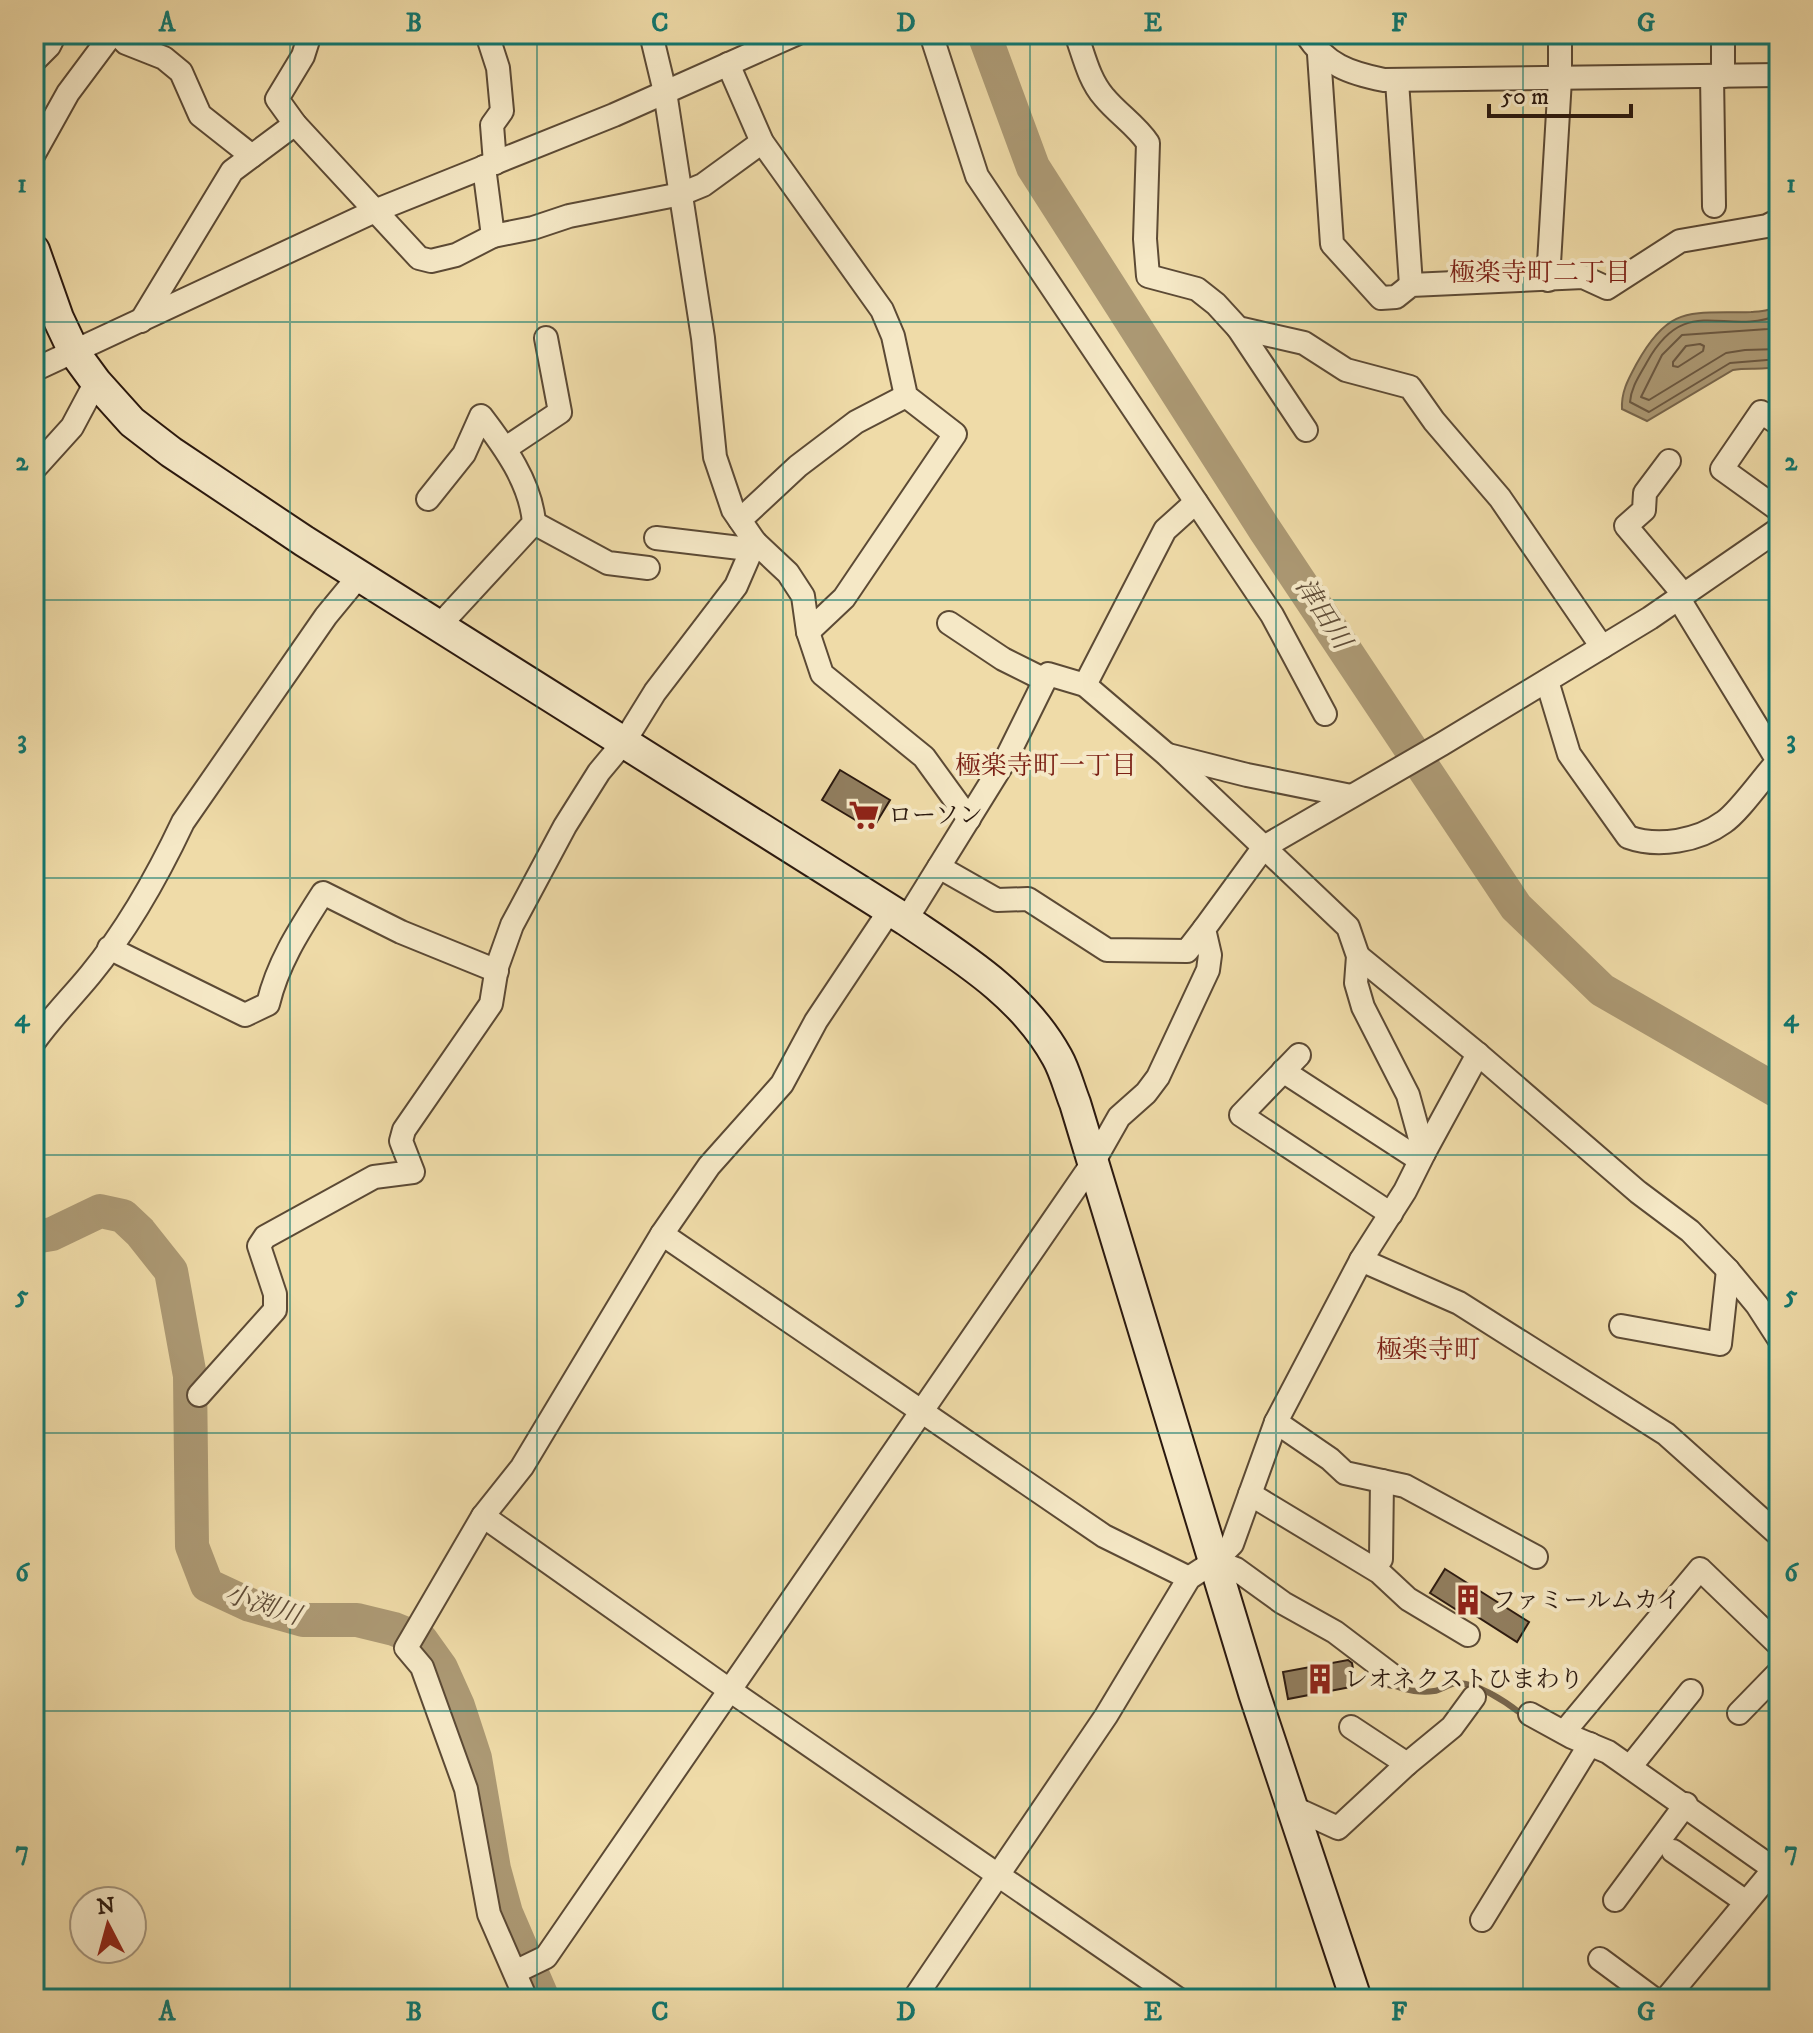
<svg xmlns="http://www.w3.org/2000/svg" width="1813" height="2033" font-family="'IM FELL DW Pica','Noto Serif JP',serif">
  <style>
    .water { fill: #ac9974; stroke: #78664c; stroke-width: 2 }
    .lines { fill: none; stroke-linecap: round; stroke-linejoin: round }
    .shore { stroke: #6c5942; stroke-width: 2 }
    .stream { stroke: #78664c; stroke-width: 6 }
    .river { stroke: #ac9974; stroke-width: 34 }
    .building { fill: #917e5f; stroke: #2b190f; stroke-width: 2 }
    .street-casing { stroke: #5c4a35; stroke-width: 26 }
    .secondary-casing { stroke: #2b190f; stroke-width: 34 }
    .street { stroke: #f5e8c6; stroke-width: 22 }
    .secondary { stroke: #f5e8c6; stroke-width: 30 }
    .grid { fill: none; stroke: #0f766e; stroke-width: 2; stroke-opacity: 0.55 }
    .labels { text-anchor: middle; stroke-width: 8; stroke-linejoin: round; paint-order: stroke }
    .poi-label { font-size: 24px; fill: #2b190f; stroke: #f5e8c6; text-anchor: start }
    .neighbourhood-label { font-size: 26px; fill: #7a1f14; stroke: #f5e8c6 }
    .water-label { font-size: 26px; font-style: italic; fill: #5f4c37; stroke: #f5e8c6 }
    .neatline { fill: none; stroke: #0f766e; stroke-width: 3 }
    .grid-label { font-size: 26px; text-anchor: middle; font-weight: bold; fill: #0f766e }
  </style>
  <rect width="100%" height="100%" fill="#efdba8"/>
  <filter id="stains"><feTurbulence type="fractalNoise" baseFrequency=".0025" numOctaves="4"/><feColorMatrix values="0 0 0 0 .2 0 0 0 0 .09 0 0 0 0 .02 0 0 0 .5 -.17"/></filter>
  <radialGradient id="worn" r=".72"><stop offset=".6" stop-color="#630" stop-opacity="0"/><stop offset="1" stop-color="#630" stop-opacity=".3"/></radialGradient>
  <!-- water -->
  <path class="water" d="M1779 304V366C1764 371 1749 367 1733 370L1647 421 1622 409C1621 391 1629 378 1637 363 1670 304 1690 314 1751 312 1762 311 1771 311 1779 304Z"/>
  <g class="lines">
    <!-- shore -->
    <g class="shore">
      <path d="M1779 315C1724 337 1686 292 1647 362 1640 375 1631 387 1630 402L1649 412 1730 363 1779 359"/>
      <polyline points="1779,326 1768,329 1682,335 1662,355 1641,397 1649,400 1726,353 1745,350 1779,349"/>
      <polygon points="1700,344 1704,346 1703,351 1678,367 1673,366 1673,362 1686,346"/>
    </g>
    <!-- stream -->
    <path class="stream" d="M1374 1675C1388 1686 1415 1694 1434 1691 1442 1690 1449 1683 1458 1683 1477 1683 1505 1701 1520 1713"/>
    <!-- river -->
    <g class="river">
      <polyline points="984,34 1033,167 1265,530 1516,907 1602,990 1779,1092"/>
      <polyline points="34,1237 52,1234 100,1211 123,1216 140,1232 171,1271 190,1376 192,1546 207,1585 250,1605 303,1620 357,1620 394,1629 421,1640 441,1668 458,1706 475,1758 494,1869 506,1913 543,1999"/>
    </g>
  </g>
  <!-- building -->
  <g class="building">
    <polygon points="840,770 890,800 872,830 822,800"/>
    <polygon points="1445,1569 1529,1622 1517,1642 1462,1607 1460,1612 1430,1593"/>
    <polygon points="1348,1660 1352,1663 1356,1686 1288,1699 1283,1672"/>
  </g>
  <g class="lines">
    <!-- street casing -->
    <g class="street-casing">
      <g id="street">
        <polyline points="117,34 126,43 164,58 181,72 200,115 252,156"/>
        <polyline points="310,34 303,56 277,99 295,124 419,258 431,261 456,255 493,236 533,228 569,216 681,194 703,185 762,142"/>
        <polyline points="487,34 498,68 502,111 492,125 495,163"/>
        <polyline points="651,34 665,92 703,338 715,457 733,510 755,542 788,573 803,596 808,632 822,674 924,757 969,819"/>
        <polyline points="931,34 977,176 1272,615 1325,714"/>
        <path d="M1076 34C1084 56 1089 80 1104 97 1118 114 1136 125 1148 143L1145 239 1148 276 1197 289 1216 304 1238 328 1304 343 1346 370 1410 387 1434 421 1500 498 1602 647"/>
        <path d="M1306 34C1326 65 1349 73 1384 80L1779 75"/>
        <polyline points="1319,54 1332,244 1381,298 1396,297 1411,285 1583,277 1607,288 1680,241 1767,226 1779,220"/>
        <polyline points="34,61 49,46 55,34"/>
        <polyline points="728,64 762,142 882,310 893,336 906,396 955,434 844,598 808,632"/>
        <polyline points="1712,76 1714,206"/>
        <polyline points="1723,76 1723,34"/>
        <polyline points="1397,81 1411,285"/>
        <polyline points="34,154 68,93 112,34"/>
        <polyline points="484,167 493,236"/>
        <polyline points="1548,280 1560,79 1560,34"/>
        <polyline points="141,321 232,171 295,124"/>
        <polyline points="1238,328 1306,430"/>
        <polyline points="34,370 377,210 614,115 796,34"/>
        <polyline points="1779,424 1761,412 1722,469 1779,510"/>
        <polyline points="506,448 560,412 546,338"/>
        <polyline points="1669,461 1645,493 1644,510 1626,526 1684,595"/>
        <polyline points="34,469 72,427 96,382"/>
        <path d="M428 499 464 454 481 416C504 446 531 483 534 523L439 626"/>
        <polyline points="740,520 798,466 856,422 906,396"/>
        <polyline points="534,523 608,563 648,568"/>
        <polyline points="656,538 740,548 755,542"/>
        <polyline points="949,623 1003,659 1045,680"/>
        <path d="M1547 681 1569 754 1628 837C1658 848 1698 841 1724 822 1739 812 1764 776 1778 761L1679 599"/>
        <polyline points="1085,685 1165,530 1196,502"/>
        <polyline points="1168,755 1247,775 1351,796"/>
        <polyline points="939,867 997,900 1028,899 1107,950 1187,951 1204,929"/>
        <polyline points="906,920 1007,757 1048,674 1085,685 1167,755 1348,927 1358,956 1356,983 1363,1007 1408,1095 1424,1153 1405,1191 1361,1260 1276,1422 1232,1544 1215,1561 1189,1578 1106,1716 914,1999"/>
        <path d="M109 948 245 1015 268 1004C278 962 300 929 323 893L401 932 497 971"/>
        <polyline points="1358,956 1478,1054 1638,1192 1690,1231 1728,1270 1757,1305 1779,1339"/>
        <path d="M34 1042C51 1018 71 998 90 975 127 930 158 875 183 822L326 616 359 576"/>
        <polyline points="1299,1055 1241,1115 1391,1214"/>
        <polyline points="1283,1071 1420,1160"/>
        <polyline points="1424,1153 1478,1054"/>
        <polyline points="662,1234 1104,1536 1189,1578"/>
        <polyline points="1361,1260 1459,1303 1666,1434 1779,1535"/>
        <polyline points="1621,1326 1720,1344 1728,1270"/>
        <polyline points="199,1395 275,1310 275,1294 259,1246 265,1237 374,1177 413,1172 401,1141 404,1130 491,1004 497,967 512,925 565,826 599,772 624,742 655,692 736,586 755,542"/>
        <polyline points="1276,1422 1330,1459 1345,1473 1405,1486 1536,1557"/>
        <polyline points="1250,1494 1379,1572 1408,1599 1468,1635"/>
        <polyline points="483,1516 728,1689 1178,1999"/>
        <polyline points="1381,1559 1382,1481"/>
        <polyline points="1215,1561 1236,1569 1283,1603 1335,1632 1393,1676"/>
        <polyline points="1739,1713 1779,1672"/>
        <polyline points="1530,1714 1572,1737 1608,1752 1774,1869"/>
        <polyline points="1351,1727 1407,1764"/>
        <polyline points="1564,1732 1700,1569 1779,1645"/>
        <polyline points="1630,1767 1691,1691"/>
        <polyline points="1292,1807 1338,1828 1407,1764 1452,1727 1474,1697"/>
        <polyline points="1673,1851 1746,1902"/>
        <polyline points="1615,1900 1686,1804"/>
        <polyline points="1482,1920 1590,1744"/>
        <polyline points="1600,1959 1654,1999"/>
        <polyline points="515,1972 546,1957 1094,1161 1119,1117 1146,1093 1158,1077 1208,970 1210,955 1204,929 1264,847 1442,744 1650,618 1779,529"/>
        <polyline points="526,1999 489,1914 466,1789 422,1667 406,1648 483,1516 522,1467 662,1234 709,1166 782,1084 816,1021 890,910"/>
        <polyline points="1666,1999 1779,1863"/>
      </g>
    </g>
    <!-- secondary casing -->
    <g class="secondary-casing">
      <path id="secondary" d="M34 250 58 318 74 352 96 382 132 422 171 452 304 541 906 920C962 958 1023 995 1057 1057 1065 1071 1069 1088 1075 1103L1254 1693 1356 1999"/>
    </g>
    <!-- street -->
    <use href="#street" class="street"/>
    <!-- secondary -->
    <use href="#secondary" class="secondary"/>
  </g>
  <!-- grid -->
  <path class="grid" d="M290 34V1999M537 34V1999M783 34V1999M1030 34V1999M1276 34V1999M1523 34V1999M34 322H1779M34 600H1779M34 878H1779M34 1155H1779M34 1433H1779M34 1711H1779"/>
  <!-- icons -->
  <defs>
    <g id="supermarket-bare" transform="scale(2.4)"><path d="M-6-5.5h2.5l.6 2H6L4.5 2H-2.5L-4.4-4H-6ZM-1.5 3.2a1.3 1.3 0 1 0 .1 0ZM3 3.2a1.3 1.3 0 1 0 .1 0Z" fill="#8f2418" stroke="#f5e8c6" stroke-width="2.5" paint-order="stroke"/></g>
    <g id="building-bare" transform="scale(2.4)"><path d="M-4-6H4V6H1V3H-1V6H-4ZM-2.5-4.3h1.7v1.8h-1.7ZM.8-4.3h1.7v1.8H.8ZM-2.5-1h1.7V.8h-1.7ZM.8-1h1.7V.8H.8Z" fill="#8f2418" stroke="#f5e8c6" stroke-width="2.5" paint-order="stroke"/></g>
  </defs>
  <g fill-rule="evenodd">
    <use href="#supermarket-bare" x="864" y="815"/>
    <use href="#building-bare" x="1468" y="1600"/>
    <use href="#building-bare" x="1320" y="1679"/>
  </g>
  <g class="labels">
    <!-- poi labels -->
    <g class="poi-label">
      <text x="888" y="823">ローソン</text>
      <text x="1492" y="1608">ファミールムカイ</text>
      <text x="1344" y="1687">レオネクストひまわり</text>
    </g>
    <!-- neighbourhood labels -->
    <g class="neighbourhood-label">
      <text x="1540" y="281">極楽寺町二丁目</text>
      <text x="1046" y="774">極楽寺町一丁目</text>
      <text x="1428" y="1358">極楽寺町</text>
    </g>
    <!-- water labels -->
    <g class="water-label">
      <text transform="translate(1324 613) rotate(57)" y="9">津田川</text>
      <text transform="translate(263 1604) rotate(18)" y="9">小渕川</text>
    </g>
  </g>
  <!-- margin -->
  <rect width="1813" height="2033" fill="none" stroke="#efdba8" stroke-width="88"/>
  <!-- north arrow -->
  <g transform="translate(108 1925) rotate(354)"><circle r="38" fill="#f5e8c6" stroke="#a4957d" stroke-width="2"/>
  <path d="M0-6L14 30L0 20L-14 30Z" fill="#8f2418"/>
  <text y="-12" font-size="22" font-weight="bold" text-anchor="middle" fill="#2b190f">N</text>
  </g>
  <!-- scale -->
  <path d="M1489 104v12h142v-12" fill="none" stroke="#2b190f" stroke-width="4"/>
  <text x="1501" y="104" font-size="24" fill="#2b190f" stroke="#f5e8c6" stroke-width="6" paint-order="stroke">50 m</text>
  <rect x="44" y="44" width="1725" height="1945" class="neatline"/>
  <g class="grid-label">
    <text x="167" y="31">A</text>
    <text x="414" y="31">B</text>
    <text x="660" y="31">C</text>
    <text x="906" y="31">D</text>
    <text x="1153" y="31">E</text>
    <text x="1399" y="31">F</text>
    <text x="1646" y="31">G</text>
    <text x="22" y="192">1</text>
    <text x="1791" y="192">1</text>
    <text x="22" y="470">2</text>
    <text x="1791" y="470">2</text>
    <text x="22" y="748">3</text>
    <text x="1791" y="748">3</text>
    <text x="22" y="1026">4</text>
    <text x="1791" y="1026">4</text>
    <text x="22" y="1303">5</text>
    <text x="1791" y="1303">5</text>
    <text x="22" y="1581">6</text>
    <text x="1791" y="1581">6</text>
    <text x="22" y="1859">7</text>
    <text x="1791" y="1859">7</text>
    <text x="167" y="2020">A</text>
    <text x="414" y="2020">B</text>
    <text x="660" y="2020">C</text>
    <text x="906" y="2020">D</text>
    <text x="1153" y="2020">E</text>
    <text x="1399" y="2020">F</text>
    <text x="1646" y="2020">G</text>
  </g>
  <rect width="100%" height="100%" filter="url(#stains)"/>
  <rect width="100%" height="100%" fill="url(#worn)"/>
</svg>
